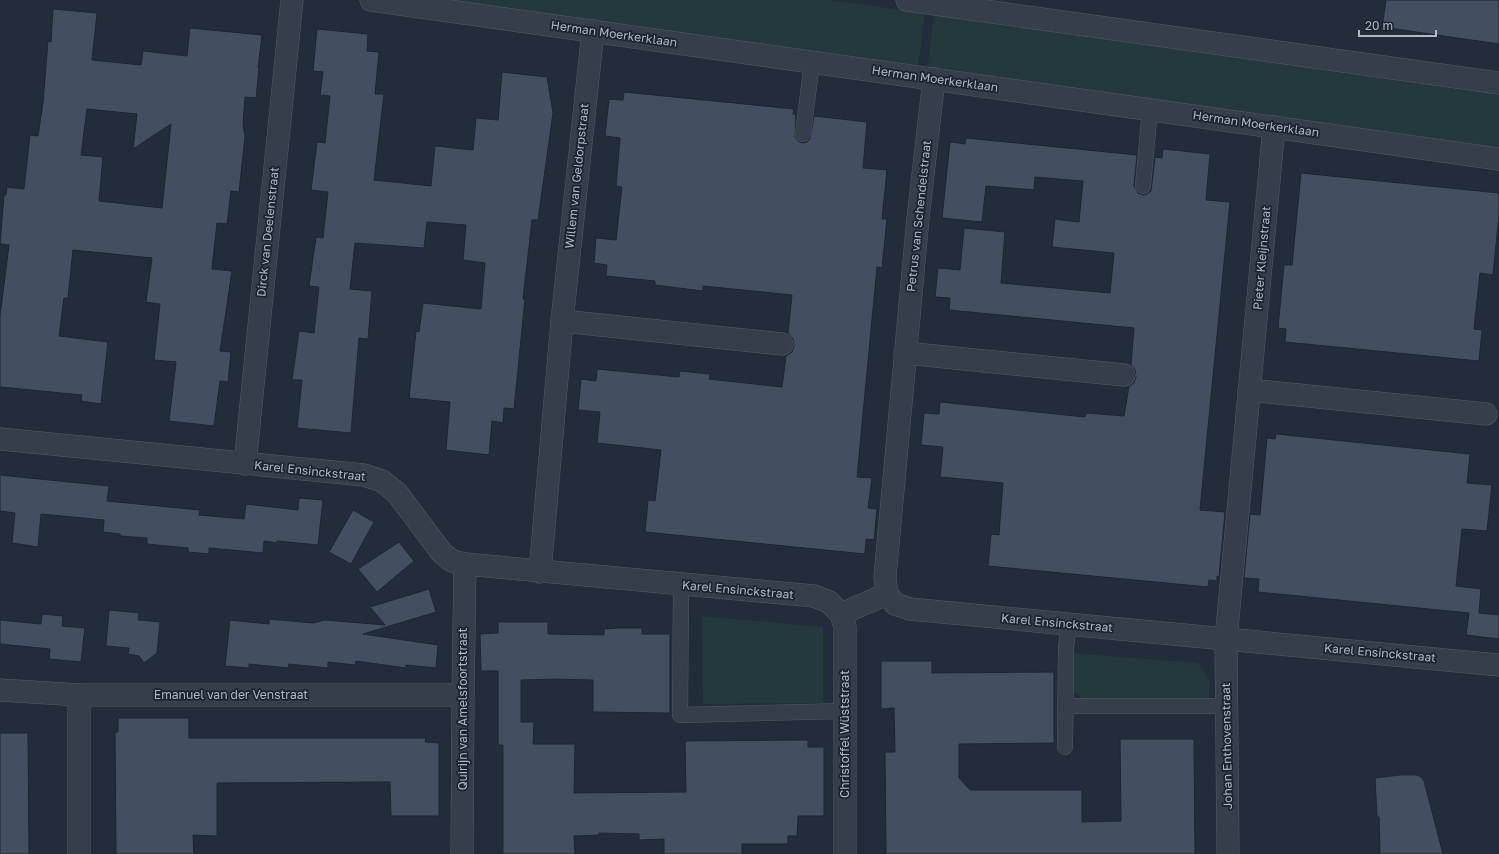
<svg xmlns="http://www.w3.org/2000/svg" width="1499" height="854" font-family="'Golos Text',sans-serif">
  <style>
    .green { fill: #24393c }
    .building { fill: #434f60; stroke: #1d2532; fill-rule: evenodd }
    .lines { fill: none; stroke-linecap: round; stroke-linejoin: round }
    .lane-casing { stroke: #545c69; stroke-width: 16 }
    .street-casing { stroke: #545c69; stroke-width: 23 }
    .lane { stroke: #363e4b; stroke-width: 15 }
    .street { stroke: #363e4b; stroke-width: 22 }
    .labels { text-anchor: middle; stroke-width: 3.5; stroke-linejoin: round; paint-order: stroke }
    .street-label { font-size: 12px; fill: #b1b9c7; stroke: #1b2330 }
  </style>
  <rect width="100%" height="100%" fill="#222c3b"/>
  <!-- green -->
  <g class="green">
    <polygon points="442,0 829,0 925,13 918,68"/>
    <polygon points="934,15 1499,95 1499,149 927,69"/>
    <polygon points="702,616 823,627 823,703 703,704"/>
    <polygon points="1071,653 1198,663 1210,681 1209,699 1085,700 1071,690"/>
  </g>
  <!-- building -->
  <g class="building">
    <polygon points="1386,0 1499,0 1499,44 1382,27"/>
    <path d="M53 9 97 13 92 60 141 65 143 51 187 56 190 28 262 35 258 68H259L256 98 245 97 243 124 245 137 239 192 231 191 227 224 217 223 212 269 232 271 220 351 231 352 228 382 220 381 214 426 169 421 176 362 154 360 160 304 146 302 152 258 73 250 68 298H64L59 336 108 342 101 404 81 401 82 395 0 387V316L9 245 0 244 4 195H6L7 187 24 189 30 135 38 136 43 103 48 41 51 42ZM87 109 137 114 133 149 171 124 162 208 99 201 103 157 81 155Z"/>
    <polygon points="317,29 368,34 367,51 379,52 375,94 384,94 374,180 431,186 435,146 473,150 476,118 498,120 502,72 547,77 553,113 538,220 532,220 523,299 525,299 514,409 504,408 503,423 492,421 489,455 446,450 450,402 409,398 416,331 419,332 423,303 481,309 485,263 463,260 466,225 427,222 424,248 355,243 350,289 372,291 368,339 359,338 351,433 297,428 302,380 292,380 299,331 314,333 319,287 309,286 316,237 323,238 328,192 311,190 317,142 325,143 330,96 320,95 323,72 313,71"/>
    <polygon points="624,92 794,109 793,114 796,115 795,137 798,141 802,143 807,142 810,139 814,116 867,122 863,168 887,170 882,219 887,219 882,268 877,267 857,477 872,478 868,508 877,509 874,540 866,539 865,554 645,532 648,500 655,501 661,450 597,443 600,412 578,410 581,379 596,381 597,369 679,377 680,371 710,374 709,379 782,387 786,356 792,352 794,346 793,339 788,333 792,295 703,286 703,291 655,285 655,281 606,276 607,265 594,263 596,238 616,240 622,187 616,186 620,138 605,136 609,99 623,100"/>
    <polygon points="966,138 1137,155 1134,186 1138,193 1143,195 1147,194 1151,191 1155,157 1162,158 1163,149 1210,154 1206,200 1230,202 1200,510 1225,512 1219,577 1217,576 1217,581 1209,580 1208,587 988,566 991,534 999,535 1003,483 940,477 943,447 921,445 924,413 939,414 940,402 1085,417 1086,413 1124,416 1129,386 1134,383 1136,377 1135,370 1131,365 1134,328 949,310 950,298 935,297 938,268 960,270 964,228 1005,232 1001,283 1110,293 1114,253 1052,247 1055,219 1079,222 1083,181 1035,177 1034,190 986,186 982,222 942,218 950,142 965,144"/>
    <polygon points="1301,173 1499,193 1499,215 1493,275 1480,273 1474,329 1482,330 1479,361 1285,342 1286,329 1278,328 1284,265 1292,265"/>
    <polygon points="1276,434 1470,454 1467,483 1492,485 1487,531 1462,529 1456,586 1481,589 1479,613 1499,615 1499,639 1466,635 1469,613 1258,592 1259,579 1244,578 1250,514 1260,515 1267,438 1275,439"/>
    <polygon points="0,475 109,486 107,501 200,510 199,515 244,519 246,504 298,510 299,498 323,500 318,545 277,541 277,543 264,541 263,553 209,548 209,554 188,552 188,548 147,544 147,538 120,536 120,534 103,532 104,520 41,514 38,547 12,543 15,513 0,511"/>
    <polygon points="353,510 374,522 351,564 329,552"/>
    <polygon points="399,542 414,561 377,592 358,569"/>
    <polygon points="429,589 436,612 363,634 438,645 436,668 406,665 406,668 356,661 355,665 328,662 328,668 289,664 288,668 249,664 249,668 225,666 230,620 269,624 269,619 313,623 325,620 385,625 370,607"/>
    <polygon points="109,610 139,613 138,620 160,622 157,653 144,663 139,656 128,654 129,648 106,646"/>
    <polygon points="42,614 63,616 62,626 85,628 81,662 49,659 50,649 0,644 0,620 41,624"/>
    <polygon points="498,622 548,622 548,634 604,635 604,629 618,628 642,628 642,634 670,634 670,713 593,712 593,680 557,679 521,680 521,722 534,722 533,744 575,744 574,793 686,792 685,741 808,740 808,747 824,747 824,816 798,816 797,836 788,836 788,844 742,844 742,854 664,854 664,839 639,840 639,834 599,833 599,835 574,836 575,854 503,854 503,745 498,745 498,671 481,671 480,634 498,633"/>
    <polygon points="881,661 932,661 932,673 1054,672 1054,743 959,744 959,778 970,790 1082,790 1082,822 1121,821 1120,739 1194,739 1195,854 886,854 885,752 895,752 894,708 881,709"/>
    <polygon points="118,718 189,718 189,738 426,738 425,742 439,743 439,816 391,816 390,782 217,783 217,836 193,835 194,854 116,854 115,732 118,732"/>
    <polygon points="0,733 28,733 29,854 0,854"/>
    <polygon points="1400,775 1417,775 1421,777 1424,781 1443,854 1380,854 1379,817 1377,817 1375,778"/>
  </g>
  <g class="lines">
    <!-- lane casing -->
    <g class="lane-casing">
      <g id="lane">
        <polyline points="803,134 812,62"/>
        <polyline points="1143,186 1150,109"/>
        <polyline points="681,585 680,715 845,711"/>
        <polyline points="1065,706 1226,706"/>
        <polyline points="1065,747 1066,647 1069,624"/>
      </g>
    </g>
    <!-- street casing -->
    <g class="street-casing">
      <g id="street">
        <polyline points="371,0 1499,159"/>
        <polyline points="907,0 1499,83"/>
        <polyline points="562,321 782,344"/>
        <polyline points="905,353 1124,375"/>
        <polyline points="1249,390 1486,414"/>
        <polyline points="0,439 364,475 382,481 397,493 442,553 452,561 465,564 814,596 829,602 841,614 887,594 895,604 910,609 1499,665"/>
        <polyline points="245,464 292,0"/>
        <polyline points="540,572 562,321 593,31"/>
        <polyline points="887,594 885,577 918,218 934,79"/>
        <polyline points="841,614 845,627 845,854"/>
        <polyline points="0,690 79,695 463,695"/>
        <polyline points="79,695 79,854"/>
        <polyline points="462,854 463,695 465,564"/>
        <polyline points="1228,854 1226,639 1274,127"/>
      </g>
    </g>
    <!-- lane -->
    <use href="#lane" class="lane"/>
    <!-- street -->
    <use href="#street" class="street"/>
  </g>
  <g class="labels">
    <!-- street labels -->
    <g class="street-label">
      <text transform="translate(614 34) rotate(8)" y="4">Herman Moerkerklaan</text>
      <text transform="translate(935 79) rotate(8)" y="4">Herman Moerkerklaan</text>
      <text transform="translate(1256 124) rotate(8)" y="4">Herman Moerkerklaan</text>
      <text transform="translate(577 176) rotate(-84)" y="4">Willem van Geldorpstraat</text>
      <text transform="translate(919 216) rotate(-84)" y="4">Petrus van Schendelstraat</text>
      <text transform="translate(268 232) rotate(-84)" y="4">Dirck van Deelenstraat</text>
      <text transform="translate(1262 258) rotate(-85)" y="4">Pieter Kleijnstraat</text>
      <text transform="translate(310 471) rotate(6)" y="4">Karel Ensinckstraat</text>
      <text transform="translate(738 590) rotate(5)" y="4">Karel Ensinckstraat</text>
      <text transform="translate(1057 623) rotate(5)" y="4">Karel Ensinckstraat</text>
      <text transform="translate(1380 653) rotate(5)" y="4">Karel Ensinckstraat</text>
      <text x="231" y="699">Emanuel van der Venstraat</text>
      <text transform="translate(463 709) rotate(-90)" y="4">Quirijn van Amelsfoortstraat</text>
      <text transform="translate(845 734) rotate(-90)" y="4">Christoffel Wüststraat</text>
      <text transform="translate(1227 746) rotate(-91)" y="4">Johan Enthovenstraat</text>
    </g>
  </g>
  <!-- scale -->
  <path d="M1359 30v6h77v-6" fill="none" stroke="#b1b9c7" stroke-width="2"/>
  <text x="1365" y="30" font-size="12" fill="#b1b9c7" stroke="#1b2330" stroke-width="3" paint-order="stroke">20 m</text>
</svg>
